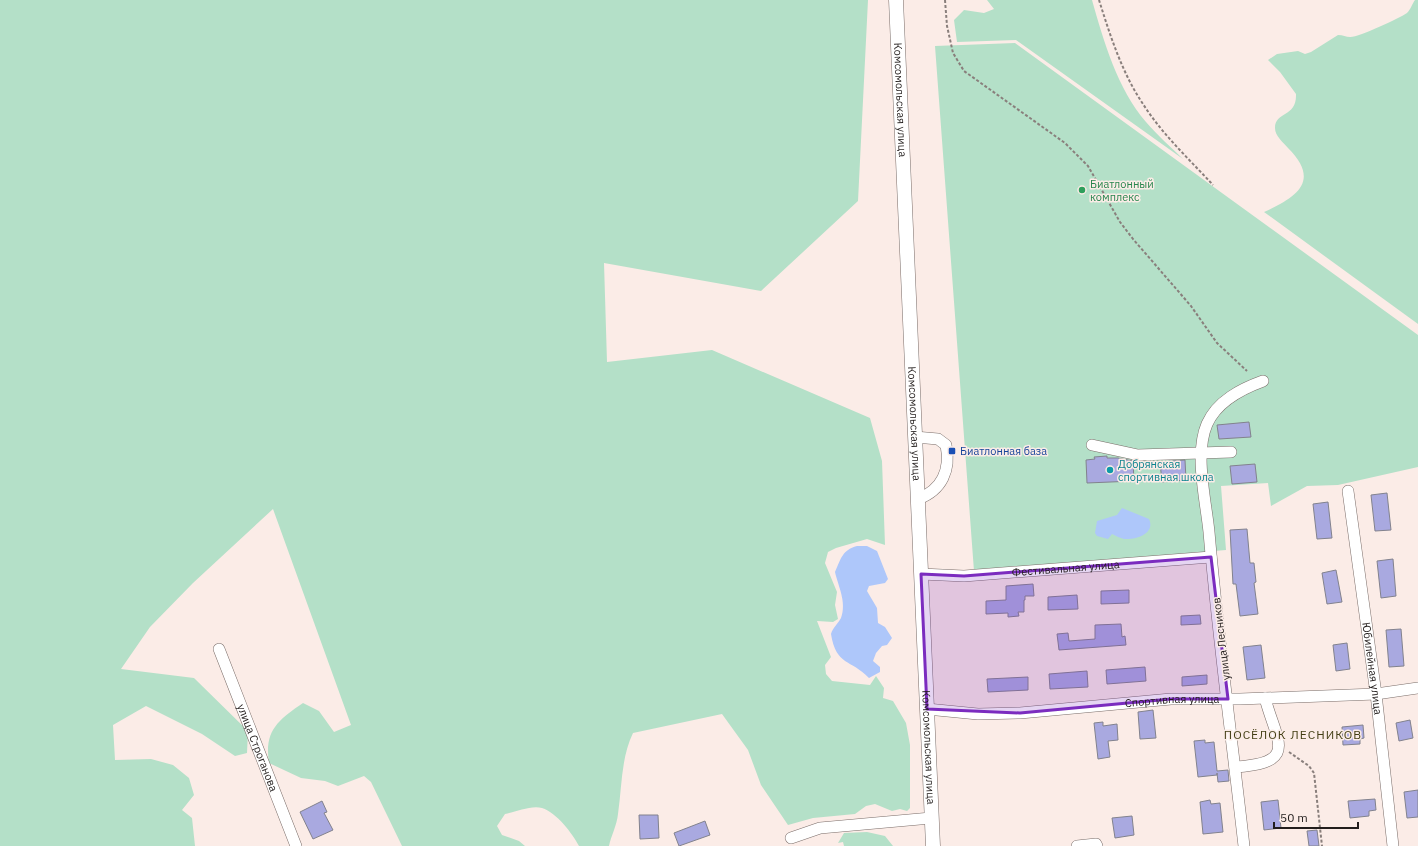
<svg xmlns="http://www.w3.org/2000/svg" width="1418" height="846" font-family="'IBM Plex Sans',sans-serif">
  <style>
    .green { fill: #b4e0c8 }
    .water { fill: #aec7fa }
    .building { fill: #a9a9e0; stroke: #82828d }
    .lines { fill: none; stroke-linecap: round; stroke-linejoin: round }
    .minor-casing { stroke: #7a6d69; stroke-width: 12 }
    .major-casing { stroke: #7a6d69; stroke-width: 15 }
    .path { stroke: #897f7c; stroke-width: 2; stroke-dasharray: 3 2; stroke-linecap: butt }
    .minor { stroke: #fff; stroke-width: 11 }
    .major { stroke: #fff; stroke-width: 14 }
    .marked { fill: #7b2cbf; fill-opacity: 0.2; stroke: #7b2cbf; stroke-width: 3; stroke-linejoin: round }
    .leisure-dot { fill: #2e9e5b; stroke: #fbece7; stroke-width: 1.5 }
    .transit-dot { fill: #1a4fb4; stroke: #fbece7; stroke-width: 1.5 }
    .culture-dot { fill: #0f9aa8; stroke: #fbece7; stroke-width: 1.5 }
    .labels { text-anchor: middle; stroke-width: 3; stroke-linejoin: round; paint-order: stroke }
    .street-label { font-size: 11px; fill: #221d1c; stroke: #fbece7 }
    .leisure-label { font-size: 11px; fill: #27864d; stroke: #fbece7; text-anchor: start }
    .transit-label { font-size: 11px; fill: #164399; stroke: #fbece7; text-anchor: start }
    .culture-label { font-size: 11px; fill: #0d838f; stroke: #fbece7; text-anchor: start }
    .neighbourhood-label { font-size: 12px; letter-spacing: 1px; fill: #423d13; stroke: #fbece7 }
  </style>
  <rect width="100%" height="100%" fill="#fbece7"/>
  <!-- green -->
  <g class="green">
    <path d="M0 0H868L858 201 761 291 604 263 607 362 712 350 870 418 882 461 885 545 867 539 836 548 828 552 825 563 837 592 835 605 838 619 833 622 817 621 831 657 825 665 826 674 832 681 870 685 876 676 884 688 883 698 893 701 906 723 910 745V808L907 811 900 809 892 811 875 804 866 806 855 814 813 818 788 825 761 785 748 750 722 714 633 733C621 758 622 786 618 814 617 825 611 836 609 846H579C572 833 557 813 542 808 531 805 516 812 505 814L497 826 502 835 519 841 525 846H402L371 782 364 776 338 786 325 781 301 778 269 763C264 731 278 720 303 703L319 711 334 732 351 725 273 509 193 583 150 627 121 669 194 678 248 731 247 753 235 756 202 734 146 706 113 725 115 760 151 759 173 765 189 778 194 795 182 810 192 818 195 846H0Z"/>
    <path d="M987 0H1092C1104 42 1117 88 1146 122 1157 135 1171 147 1183 159L1016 40 957 42 954 20 964 10 984 13 994 9Z"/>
    <path d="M1415 0H1418V324L1264 212C1297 197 1321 181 1288 148 1283 142 1275 136 1275 128 1275 111 1297 118 1296 94L1280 72 1268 60 1277 54 1298 51 1305 54 1311 52 1338 35C1343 35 1346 37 1350 37 1357 38 1400 18 1407 13 1411 9 1412 4 1415 0Z"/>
    <polygon points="1015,43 1418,335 1418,467 1338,485 1307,486 1271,506 1268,483 1221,486 1226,550 974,571 935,46"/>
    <polygon points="867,832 885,836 893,846 844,846 843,842 838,843 844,833"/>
  </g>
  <!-- water -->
  <g class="water">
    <path d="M1122 508 1149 519C1156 534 1135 540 1124 539 1120 538 1116 536 1112 534L1108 539 1097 536 1095 533 1097 521 1117 515Z"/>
    <path d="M857 546H867L877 551 888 579 885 583 869 586 867 591 877 608 878 623 885 627 892 638 887 645 882 646 876 653 873 661 880 667V672L869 678C851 659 836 666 831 634 833 627 838 624 841 618 847 602 838 586 835 572 841 559 842 550 857 546Z"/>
  </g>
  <!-- building -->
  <g class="building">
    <polygon points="1249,422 1251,437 1219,439 1217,425"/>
    <polygon points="1107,456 1107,458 1118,458 1133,461 1134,481 1087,483 1086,460 1095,459 1094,457"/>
    <polygon points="1185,460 1186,480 1162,482 1160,462"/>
    <polygon points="1255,464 1257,482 1232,484 1230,466"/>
    <polygon points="1387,493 1391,530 1375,531 1371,495"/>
    <polygon points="1328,502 1332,538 1317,539 1313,504"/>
    <polygon points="1247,529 1250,563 1254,563 1256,582 1254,583 1258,614 1240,616 1236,584 1233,584 1230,530"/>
    <polygon points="1393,559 1396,596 1381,598 1377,561"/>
    <polygon points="1336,570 1342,602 1327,604 1322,573"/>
    <polygon points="1033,584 1034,596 1025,596 1025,600 1024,600 1024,612 1018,612 1019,616 1008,617 1008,613 986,614 986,601 1006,600 1006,586"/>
    <polygon points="1129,590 1129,603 1101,604 1101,591"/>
    <polygon points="1077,595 1078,609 1048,610 1048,597"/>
    <polygon points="1200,615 1201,624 1181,625 1181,616"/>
    <polygon points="1121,624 1122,637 1125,636 1126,645 1059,650 1057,634 1068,633 1069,641 1095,639 1095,625"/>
    <polygon points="1401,629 1404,666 1389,667 1386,630"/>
    <polygon points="1347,643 1350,669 1336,671 1333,645"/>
    <polygon points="1261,645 1265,678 1247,680 1243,647"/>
    <polygon points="1145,667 1146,681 1107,684 1106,670"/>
    <polygon points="1087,671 1088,687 1050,689 1049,674"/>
    <polygon points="1207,675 1207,684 1182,686 1182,677"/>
    <polygon points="1028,677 1028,690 988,692 987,679"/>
    <polygon points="1153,710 1156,738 1140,739 1138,712"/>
    <polygon points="1410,720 1413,738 1399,741 1396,723"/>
    <polygon points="1103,722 1103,726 1117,724 1118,740 1108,741 1110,757 1098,759 1094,723"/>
    <polygon points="1363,725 1364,738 1360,739 1360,744 1343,745 1342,727"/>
    <polygon points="1205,740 1205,743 1214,742 1217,771 1228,770 1229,781 1218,782 1217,773 1217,775 1198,777 1194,741"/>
    <polygon points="1418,790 1418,817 1407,818 1404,792"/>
    <polygon points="1375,799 1376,810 1369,811 1369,816 1350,818 1348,801"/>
    <polygon points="1210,800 1211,804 1220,803 1223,832 1203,834 1200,802"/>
    <polygon points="1278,800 1281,828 1264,830 1261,802"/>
    <polygon points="322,801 327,812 324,813 333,830 313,839 300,812"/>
    <polygon points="639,815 658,815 659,838 640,839"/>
    <polygon points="1132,816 1134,835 1115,838 1112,818"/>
    <polygon points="705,821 710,835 679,846 674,833"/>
    <polygon points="1317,830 1319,846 1309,846 1307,831"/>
  </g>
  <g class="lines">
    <!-- minor casing -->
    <g class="minor-casing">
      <g id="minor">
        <path d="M915 437 938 439 946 445C951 470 942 490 918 499"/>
        <polyline points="1092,445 1138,455 1231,452"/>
        <path id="s1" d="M1348 491 1376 694 1393 846"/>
        <path id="s2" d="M921 574 964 576 1211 557"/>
        <path id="s3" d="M219 649 296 846"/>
        <path id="s4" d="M927 709 978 714 1020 713 1171 699H1240L1376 694 1418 688"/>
        <path d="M1235 767C1300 763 1276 741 1265 698"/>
        <polyline points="791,838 820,828 931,818"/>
        <polyline points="1077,846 1096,844 1097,846"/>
        <path d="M1244 846C1232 741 1218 637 1209 532 1206 501 1194 454 1207 424 1217 401 1241 389 1263 381"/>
      </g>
    </g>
    <!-- major casing -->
    <g class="major-casing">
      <g id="major">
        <path id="s5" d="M896 0 933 846"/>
      </g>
    </g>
    <!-- path -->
    <g class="path">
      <polyline points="945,0 947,26 953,53 964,71 1065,143 1088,166 1120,222 1133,239 1191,306 1217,343 1247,371"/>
      <path d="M1099 0C1110 35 1122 73 1143 104 1162 134 1189 159 1213 185"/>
      <polyline points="1289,752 1309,766 1314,773 1322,846"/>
    </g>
    <!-- minor -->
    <use href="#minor" class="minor"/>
    <!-- major -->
    <use href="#major" class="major"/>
  </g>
  <!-- marked area -->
  <path class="marked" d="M1211 557 1228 699H1171L1020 713 927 709 921 574 964 576Z"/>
  <!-- markers -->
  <circle class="leisure-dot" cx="1082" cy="190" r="4"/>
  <rect class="transit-dot" x="948" y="447" width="8" height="8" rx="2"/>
  <circle class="culture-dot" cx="1110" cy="470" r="4"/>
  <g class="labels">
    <!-- street labels -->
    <g class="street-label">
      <text dy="4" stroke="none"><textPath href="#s5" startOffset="100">Комсомольская улица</textPath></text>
      <text dy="4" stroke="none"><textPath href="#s5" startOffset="424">Комсомольская улица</textPath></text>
      <text dy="4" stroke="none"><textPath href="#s2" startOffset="145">Фестивальная улица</textPath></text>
      <text transform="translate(1221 639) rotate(-97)" y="4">улица Лесников</text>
      <text dy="4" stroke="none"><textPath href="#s1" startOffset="179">Юбилейная улица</textPath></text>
      <text dy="4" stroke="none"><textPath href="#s4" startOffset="246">Спортивная улица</textPath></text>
      <text dy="4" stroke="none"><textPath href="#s3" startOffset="106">улица Строганова</textPath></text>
      <text dy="4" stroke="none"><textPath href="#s5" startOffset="748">Комсомольская улица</textPath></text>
    </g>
    <!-- leisure labels -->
    <g class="leisure-label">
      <text x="1090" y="188">Биатлонный<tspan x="1090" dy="13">комплекс</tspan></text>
    </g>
    <!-- transit labels -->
    <g class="transit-label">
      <text x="960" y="455">Биатлонная база</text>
    </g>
    <!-- culture labels -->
    <g class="culture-label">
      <text x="1118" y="468">Добрянская<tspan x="1118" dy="13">спортивная школа</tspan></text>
    </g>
    <!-- neighbourhood labels -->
    <g class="neighbourhood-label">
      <text x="1293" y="739">ПОСЁЛОК ЛЕСНИКОВ</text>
    </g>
  </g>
  <!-- scale -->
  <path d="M1274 822v6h84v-6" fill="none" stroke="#221d1c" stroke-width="2"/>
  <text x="1280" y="822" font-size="12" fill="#221d1c" stroke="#fbece7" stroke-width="3" paint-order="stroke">50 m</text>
</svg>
